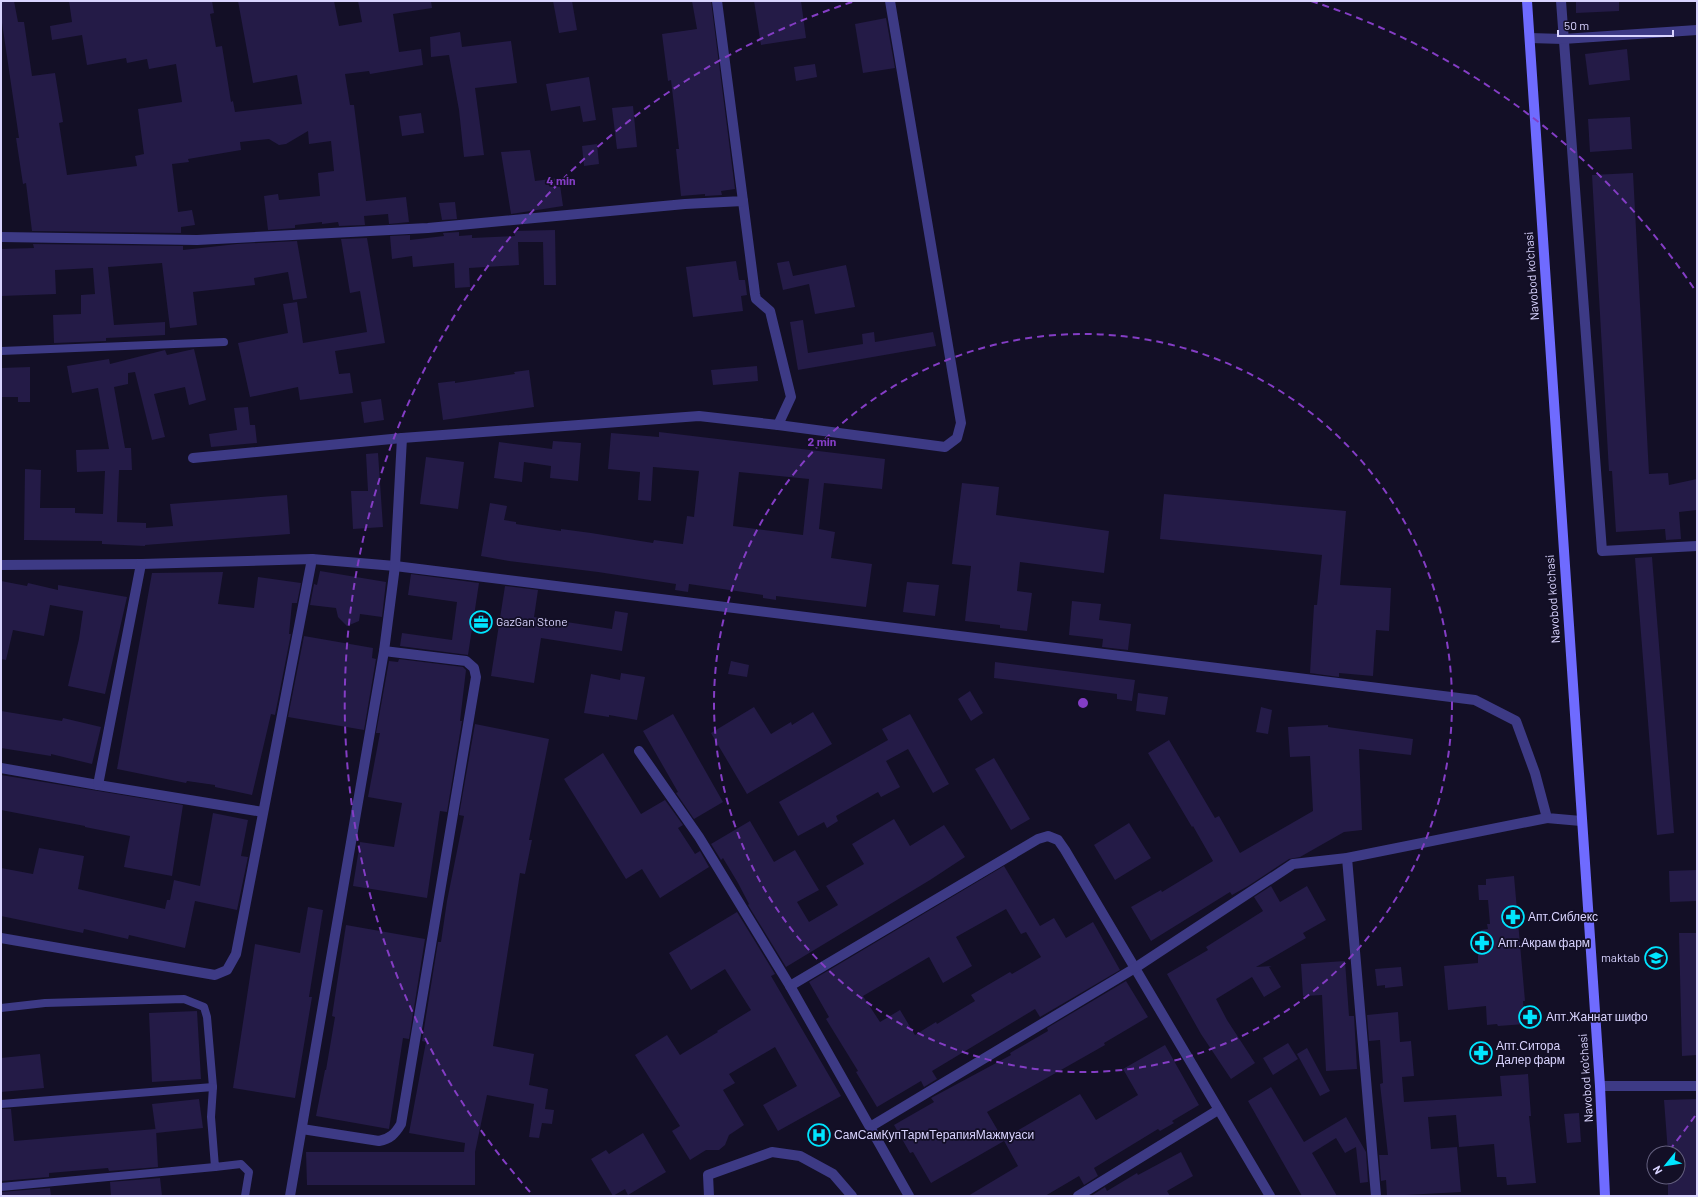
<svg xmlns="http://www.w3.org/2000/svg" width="1698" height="1197" font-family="Barlow,sans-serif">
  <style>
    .building { fill: #241b47; fill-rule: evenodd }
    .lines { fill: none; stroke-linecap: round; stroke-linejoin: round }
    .lane { stroke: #3d3a85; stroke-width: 8 }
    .street { stroke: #3d3a85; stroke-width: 10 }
    .secondary { stroke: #6f6bff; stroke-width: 10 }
    .ring { fill: none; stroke: #843dc5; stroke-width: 2; stroke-dasharray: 7 5 }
    .labels { text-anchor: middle; stroke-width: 3.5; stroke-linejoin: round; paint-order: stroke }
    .street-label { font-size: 12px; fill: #d9d4ff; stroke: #130f26 }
    .poi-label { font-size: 12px; fill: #d9d4ff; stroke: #130f26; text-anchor: start }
    .centre { fill: #843dc5; stroke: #130f26; stroke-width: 2 }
    .ring-label { font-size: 12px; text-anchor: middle; font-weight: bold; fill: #843dc5; stroke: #130f26; stroke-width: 3.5; stroke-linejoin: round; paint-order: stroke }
  </style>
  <rect width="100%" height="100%" fill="#130f26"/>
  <!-- building -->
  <g class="building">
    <polygon points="1,1 14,1 18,22 24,22 32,76 55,73 63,122 59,123 67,175 137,166 135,156 144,154 138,109 182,102 176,64 149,69 147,59 127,63 126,58 87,65 82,35 52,40 50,26 72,22 69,1 212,1 214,13 210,14 216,47 222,46 231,102 233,101 235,112 302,104 297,75 253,83 238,1 334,1 339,26 362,22 358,1 431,1 432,8 393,14 399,52 421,49 423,65 370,74 369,71 345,74 350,105 354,105 366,201 406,197 409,222 389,224 388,214 364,216 365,225 339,226 338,222 322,224 322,222 295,225 295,228 268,230 264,196 278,194 279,200 320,196 318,173 334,171 331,141 309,144 308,131 286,144 279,145 269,139 240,142 241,150 188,159 189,162 172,164 178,212 192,210 195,225 181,227 181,233 32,231 26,183 23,184 16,138 19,138 1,16"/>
    <polygon points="553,1 572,1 577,30 559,33"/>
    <polygon points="692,1 711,1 735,189 721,191 722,195 705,196 705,194 681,196 676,149 679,149 671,80 668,81 662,34 697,29"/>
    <polygon points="754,1 801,1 806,38 761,45"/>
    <polygon points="1576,1 1619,1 1619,11 1576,13"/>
    <polygon points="886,18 895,68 863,73 855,24"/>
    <polygon points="460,32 462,47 511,41 517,83 475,88 484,155 464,157 459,110 449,55 431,57 430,37"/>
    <polygon points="1627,49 1630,80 1589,85 1585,54"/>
    <polygon points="815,64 817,77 796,81 794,67"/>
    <polygon points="589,77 596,120 583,122 580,106 551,111 546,84"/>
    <polygon points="633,106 637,147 617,149 612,108"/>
    <polygon points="421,113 424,133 402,136 399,116"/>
    <polygon points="1630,117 1632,149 1590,152 1588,119"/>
    <polygon points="597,144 599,164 584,166 582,146"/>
    <polygon points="530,150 535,181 559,178 563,206 511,214 501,152"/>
    <polygon points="1633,173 1649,474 1668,473 1669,485 1697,479 1697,510 1679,512 1681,539 1666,540 1665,529 1616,532 1612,471 1609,471 1592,175"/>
    <polygon points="455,202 457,219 442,220 439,203"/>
    <polygon points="555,230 556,285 544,285 543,242 518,242 519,265 469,268 470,287 455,288 454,263 413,267 412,256 392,259 390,236 410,235 410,240 444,236 443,233 459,232 459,236 472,235 472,238 515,236 514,231"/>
    <polygon points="367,238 385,343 335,351 339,374 350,373 353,393 300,400 298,387 250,397 238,343 288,333 283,304 297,302 303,343 367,332 360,291 350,293 341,239"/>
    <polygon points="297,241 307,298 293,300 288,272 254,278 255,285 193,292 197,325 170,328 162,263 108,267 114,325 165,322 165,335 106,338 106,341 54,343 53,315 81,314 81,295 95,294 93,268 55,270 56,294 1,296 1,249 34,248 33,244 183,246 183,250 237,244"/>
    <polygon points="736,261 739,280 745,280 747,295 741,296 743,311 693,317 686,267"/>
    <polygon points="789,261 793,276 846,265 855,307 815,314 809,284 783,290 777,263"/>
    <polygon points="803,320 808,353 863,344 862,334 874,332 875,342 933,332 936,346 798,370 790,322"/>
    <polygon points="194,349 206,400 189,405 185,387 154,394 165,437 152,440 135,372 128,373 128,384 114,387 125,448 131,448 132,470 119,470 117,522 146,523 146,528 173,526 170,504 287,495 290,534 145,545 145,546 102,544 102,541 24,540 25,469 41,470 40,508 75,508 75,513 103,514 105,471 77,472 76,450 109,449 98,388 72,393 67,366 109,359 110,364 165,350 167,355"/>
    <polygon points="757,366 758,381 713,385 711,370"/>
    <polygon points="30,367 30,402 18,402 18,397 1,397 1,368"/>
    <polygon points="529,370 534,407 443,420 438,383 455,381 455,383 515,374 514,372"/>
    <polygon points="381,399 384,420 364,423 361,402"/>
    <polygon points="248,407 250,425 255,425 257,443 211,447 209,434 237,430 234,408"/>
    <path d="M659 432 885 459 882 489 824 483 819 529 835 532 831 558 872 564 866 607 776 596V600L763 598V595L689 584 688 592 675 590 676 584 598 572 509 561 481 556 490 503 507 506 504 520 516 522V524L561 531V529L591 533 653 543 654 540 683 544 687 516 694 517 699 471 653 467 651 501 638 500 640 472 608 469 611 433 659 437ZM739 472 809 479 803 535 733 526Z"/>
    <polygon points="553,441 581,443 578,481 550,478 551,466 524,462 522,482 494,478 499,442 552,449"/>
    <polygon points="378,453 383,527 353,529 351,491 368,491 366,454"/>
    <polygon points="426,457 464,462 458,509 420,504"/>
    <polygon points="962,483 999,487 996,515 1109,531 1104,573 1020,562 1017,591 1032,593 1027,631 1000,628 1000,625 965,621 971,566 952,564"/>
    <polygon points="1164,494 1346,511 1340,585 1391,588 1389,631 1376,630 1373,676 1339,673 1339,677 1310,673 1314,605 1317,605 1322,555 1160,539"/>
    <polygon points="1652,557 1674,833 1657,835 1635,558"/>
    <polygon points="320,571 386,582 382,617 360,614 359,621 347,626 338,617 336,608 310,605 314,584 317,585"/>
    <polygon points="223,572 218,604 254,608 258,577 301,583 297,603 292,603 289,634 291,634 275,715 271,714 252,795 215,787 215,785 187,781 186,783 117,769 152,573"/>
    <polygon points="411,574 479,583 468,655 400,646 402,633 452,640 457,602 408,595"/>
    <polygon points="1,581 27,586 28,583 58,590 58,585 127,597 105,694 68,686 79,639 83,611 50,605 44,636 13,630 6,660 1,659"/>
    <polygon points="907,582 939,585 935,616 903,612"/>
    <polygon points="505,586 538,590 534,617 612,629 615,611 628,613 622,651 541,638 534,683 491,676"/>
    <polygon points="1072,601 1101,604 1099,620 1131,624 1128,650 1102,647 1103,639 1069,635"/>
    <polygon points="304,636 373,648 372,658 376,659 364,730 288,717"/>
    <polygon points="399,659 463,667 466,670 460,721 462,721 447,812 440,811 427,898 353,886 360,842 394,847 402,803 368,797 380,733 376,733 389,661 398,662"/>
    <polygon points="731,661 749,665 747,677 728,674"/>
    <polygon points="995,662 1135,680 1132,701 1117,699 1117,694 994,678"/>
    <polygon points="621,673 645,677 637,720 609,715 609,717 584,713 591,674 620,680"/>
    <polygon points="970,691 983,713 971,721 958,699"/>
    <polygon points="1138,693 1168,697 1165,715 1136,711"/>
    <polygon points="754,707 771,734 791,722 792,725 813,712 832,744 747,794 711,733"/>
    <polygon points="1261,707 1272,710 1268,734 1256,732"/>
    <polygon points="1,711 62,721 63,718 101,727 92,764 51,754 51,756 1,748"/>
    <polygon points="673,714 723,802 694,819 676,793 678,792 643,731"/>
    <polygon points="910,714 949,784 933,793 908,749 886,761 900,787 881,797 878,792 836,816 838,821 827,828 824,822 798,836 779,802 888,740 882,729"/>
    <polygon points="475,724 549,739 529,840 532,840 525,874 520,873 493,1046 534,1054 529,1085 548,1089 545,1109 554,1110 552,1124 542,1123 539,1138 529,1137 534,1104 487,1095 475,1152 475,1185 307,1185 306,1152 464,1152 465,1143 409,1133 426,1042 422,1041 438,942 441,942 447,901 464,816 459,815"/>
    <polygon points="1328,725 1328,727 1413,739 1411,755 1359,749 1362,830 1344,832 1300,857 1289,859 1248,886 1232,895 1230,892 1151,941 1131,907 1161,890 1162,892 1213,861 1193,826 1192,827 1148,753 1169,740 1215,818 1219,816 1240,853 1313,811 1310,756 1290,757 1288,727"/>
    <polygon points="603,753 641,814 665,800 683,825 678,828 695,854 700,851 709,867 660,898 642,869 626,879 564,779"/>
    <polygon points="994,758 1030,819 1011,830 975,769"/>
    <polygon points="1,775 183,805 172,876 124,867 130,836 85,827 85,826 1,810"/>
    <polygon points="213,813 248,820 241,856 248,857 237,910 195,901 185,948 129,935 128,939 84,929 83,933 1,916 1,868 33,874 39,848 84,856 78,889 165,909 167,900 170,900 174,880 200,886"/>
    <polygon points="894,819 910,846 944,825 965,857 930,880 786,967 748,905 749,904 738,883 723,858 721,860 711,844 750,821 774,862 795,850 819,890 797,902 809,922 838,905 826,886 864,864 852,844"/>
    <polygon points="1129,823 1151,858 1115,880 1094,845"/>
    <path d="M1004 866 1040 926 1054 918 1066 938 1093 922 1120 970 1040 1017 1035 1009 932 1071 937 1079 924 1087 921 1081 877 1107 856 1072 858 1071 826 1019 829 1017 809 982ZM1006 909 1021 934 1026 932 1041 957 1012 974 1010 972 971 995 975 1001 937 1024 936 1022 915 1035 900 1010 880 1022 863 996 929 957 943 983 972 966 956 937Z"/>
    <polygon points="1697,870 1697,901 1670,902 1669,871"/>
    <polygon points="1514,876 1525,1001 1523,1001 1525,1024 1498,1026 1497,1024 1487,1025 1486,1006 1448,1010 1444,966 1478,963 1478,953 1483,953 1481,930 1488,929 1487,924 1490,924 1488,900 1479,900 1478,885 1486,885 1486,879"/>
    <polygon points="1271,886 1280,902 1307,886 1326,920 1303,933 1306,938 1256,967 1272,966 1269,967 1281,987 1264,997 1252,977 1216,999 1227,1020 1255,1063 1231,1079 1201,1034 1167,974 1208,950 1206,947 1263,911 1254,897"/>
    <polygon points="308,907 323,910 309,997 312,997 295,1098 233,1088 255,944 300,953"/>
    <polygon points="737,912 775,974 771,976 841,1096 778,1131 763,1105 797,1086 775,1047 729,1074 735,1083 723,1090 744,1125 729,1135 725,1145 719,1150 706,1150 690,1160 672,1131 680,1126 635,1055 667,1035 680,1055 718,1032 717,1031 751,1010 725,969 691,990 669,953"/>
    <polygon points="346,925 425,939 409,1039 403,1038 389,1129 316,1116 325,1070 326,1070 335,1017 332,1016"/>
    <polygon points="1679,933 1697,933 1697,1055 1682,1056"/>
    <polygon points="1345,961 1349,1016 1354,1016 1357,1069 1326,1071 1322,995 1303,996 1301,964"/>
    <polygon points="1401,967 1403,986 1385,988 1385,985 1377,986 1375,969"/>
    <polygon points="1126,981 1148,1017 1104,1043 1105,1045 987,1112 1004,1141 931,1183 913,1152 910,1153 894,1125 934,1102 931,1098 1011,1055 1010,1053 1048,1031 1047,1028"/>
    <polygon points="197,1011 201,1079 152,1082 149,1013"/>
    <polygon points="1398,1012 1400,1042 1411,1041 1414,1076 1402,1077 1404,1102 1502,1096 1500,1076 1528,1074 1531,1116 1529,1116 1536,1183 1507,1185 1506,1177 1497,1177 1494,1144 1459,1147 1456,1115 1428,1117 1431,1149 1457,1147 1461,1192 1387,1196 1386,1180 1381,1181 1379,1155 1388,1155 1380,1084 1383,1083 1380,1040 1369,1041 1367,1015"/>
    <polygon points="1288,1043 1298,1059 1273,1075 1263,1058"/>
    <polygon points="1165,1045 1199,1105 1172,1121 1174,1123 1160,1131 1158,1129 1094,1168 1098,1176 1084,1185 1079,1176 1045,1196 968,1196 1018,1166 1003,1139 1080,1094 1096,1120 1138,1095 1123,1069"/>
    <polygon points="1307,1048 1330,1091 1320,1096 1297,1054"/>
    <polygon points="40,1054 44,1088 1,1092 1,1058"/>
    <polygon points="1271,1087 1304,1142 1346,1117 1366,1152 1368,1182 1360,1183 1356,1147 1345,1153 1336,1138 1312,1153 1337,1196 1302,1196 1248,1101"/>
    <polygon points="199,1099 203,1128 156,1133 152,1104"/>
    <polygon points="1697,1099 1697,1196 1668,1196 1668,1177 1678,1177 1678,1153 1668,1153 1664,1100"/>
    <polygon points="1,1109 11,1109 14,1141 156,1129 158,1167 109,1171 108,1168 49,1173 49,1177 1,1181"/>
    <polygon points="1579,1113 1581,1142 1567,1143 1564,1114"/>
    <polygon points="643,1133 666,1172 628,1195 625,1189 613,1196 591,1159 606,1150 609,1154"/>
    <polygon points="1181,1152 1193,1176 1167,1191 1170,1196 1091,1196 1105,1187 1107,1191 1137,1173 1138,1175"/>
    <polygon points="160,1178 162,1196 111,1196 110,1182"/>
    <polygon points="50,1188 51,1196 1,1196 1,1192"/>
  </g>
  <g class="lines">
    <!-- lane -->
    <g class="lane">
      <polyline points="1,351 224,342"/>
      <polyline points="1,1008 45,1003 184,999 204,1007 207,1017 213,1087 211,1117 215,1167 241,1164 249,1172 245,1196"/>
      <polyline points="1,1104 213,1087"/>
      <polyline points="1,1187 215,1167"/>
    </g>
    <!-- street -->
    <g class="street">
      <polyline points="1561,1 1602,551 1697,546"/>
      <polyline points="1530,38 1563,39 1697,30"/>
      <polyline points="743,201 755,294 756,299 770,311 791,397 778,425"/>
      <polyline points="1,237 197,240 428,228 685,204 743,201 717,1"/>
      <polyline points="193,458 402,438 699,416 778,425 945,447 957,438 961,423 890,1"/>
      <polyline points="1,565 141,564 312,559 395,566 1475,700 1516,721 1535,773 1547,818 1581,821"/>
      <polyline points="639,751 699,837 790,986 909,1196"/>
      <polyline points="1,768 98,785 263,812"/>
      <polyline points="98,785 141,564"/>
      <polyline points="1347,858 1376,1196"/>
      <polyline points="1,938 215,975 227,970 236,954 312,559"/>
      <polyline points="790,986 1038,839 1048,836 1058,840 1065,850 1270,1196"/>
      <polyline points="1600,1086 1697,1086"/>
      <polyline points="870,1127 1135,968 1293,864 1347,858 1547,818"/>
      <path d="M302 1129 379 1141C390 1139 395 1134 401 1124L476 677 474 668 466 661 384 651"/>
      <polyline points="290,1196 384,651 395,566 402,438"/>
      <polyline points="709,1196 708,1175 772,1152 800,1156 833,1174 852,1196"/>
      <polyline points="1078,1196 1218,1110"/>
    </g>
    <!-- secondary -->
    <polyline class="secondary" points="1527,1 1600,1086 1605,1196"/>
  </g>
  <!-- distance rings -->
  <g class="ring">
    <circle cx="1083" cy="703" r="369"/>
    <path d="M1695 1116A738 738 0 0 1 1668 1152M530 1192A738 738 0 0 1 855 1M1311 1A738 738 0 0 1 1695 290"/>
  </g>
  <!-- icons -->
  <defs>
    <g id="office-ring" transform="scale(1.15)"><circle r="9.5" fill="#130f26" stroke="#00e5ff" stroke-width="1.5"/><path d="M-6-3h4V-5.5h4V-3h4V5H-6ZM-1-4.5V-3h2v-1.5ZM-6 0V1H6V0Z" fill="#00e5ff"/></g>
    <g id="pharmacy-ring" transform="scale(1.15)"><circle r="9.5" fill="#130f26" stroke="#00e5ff" stroke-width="1.5"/><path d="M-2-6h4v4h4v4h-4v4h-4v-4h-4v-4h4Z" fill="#00e5ff"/></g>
    <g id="school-ring" transform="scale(1.15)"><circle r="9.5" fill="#130f26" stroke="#00e5ff" stroke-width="1.5"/><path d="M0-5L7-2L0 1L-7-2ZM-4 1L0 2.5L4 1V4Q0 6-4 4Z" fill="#00e5ff"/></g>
    <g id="hospital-ring" transform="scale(1.15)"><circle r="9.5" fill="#130f26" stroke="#00e5ff" stroke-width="1.5"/><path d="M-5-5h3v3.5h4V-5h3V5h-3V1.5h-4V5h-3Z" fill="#00e5ff"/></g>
  </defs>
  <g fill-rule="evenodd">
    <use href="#office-ring" x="481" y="622"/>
    <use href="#pharmacy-ring" x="1513" y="917"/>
    <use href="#pharmacy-ring" x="1482" y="943"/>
    <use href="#school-ring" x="1656" y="958"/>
    <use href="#pharmacy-ring" x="1530" y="1017"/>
    <use href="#pharmacy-ring" x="1481" y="1053"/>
    <use href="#hospital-ring" x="819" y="1135"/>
  </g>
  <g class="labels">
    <!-- street labels -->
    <g class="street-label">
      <text transform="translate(1532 276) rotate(-94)" y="4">Navobod ko'chasi</text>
      <text transform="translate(1553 599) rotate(-94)" y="4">Navobod ko'chasi</text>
      <text transform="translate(1586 1078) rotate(-94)" y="4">Navobod ko'chasi</text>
    </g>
    <!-- poi labels -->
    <g class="poi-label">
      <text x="496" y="626">GazGan Stone</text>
      <text x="1528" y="921">Апт.Сиблекс</text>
      <text x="1498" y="947">Апт.Акрам фарм</text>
      <text x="1640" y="962" text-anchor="end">maktab</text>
      <text x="1546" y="1021">Апт.Жаннат шифо</text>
      <text x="1496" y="1050">Апт.Ситора<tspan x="1496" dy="14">Далер фарм</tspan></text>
      <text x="834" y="1139">СамСамКупТармТерапияМажмуаси</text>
    </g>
  </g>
  <circle cx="1083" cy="703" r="6" class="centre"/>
  <g class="ring-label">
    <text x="561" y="185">4 min</text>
    <text x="822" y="446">2 min</text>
  </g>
  <!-- border -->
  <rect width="1698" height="1197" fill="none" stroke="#d9d4ff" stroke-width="4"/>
  <!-- north arrow -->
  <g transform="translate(1666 1165) rotate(240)"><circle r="19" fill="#130f26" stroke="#625e7d"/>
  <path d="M0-3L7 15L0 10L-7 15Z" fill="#00e5ff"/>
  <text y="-6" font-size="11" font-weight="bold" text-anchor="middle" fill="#d9d4ff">N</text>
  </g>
  <!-- scale -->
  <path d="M1558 30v6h115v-6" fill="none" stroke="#d9d4ff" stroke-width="2"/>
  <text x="1564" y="30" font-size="12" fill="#d9d4ff" stroke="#130f26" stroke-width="3" paint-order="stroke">50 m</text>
</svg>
